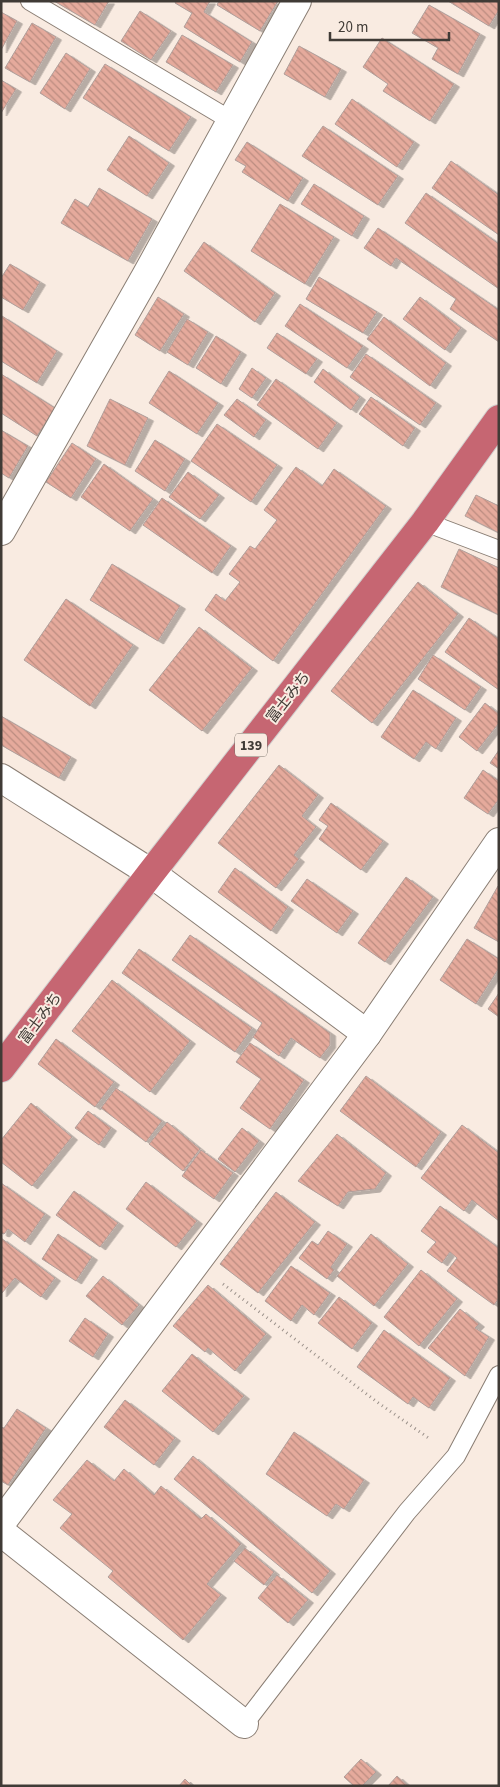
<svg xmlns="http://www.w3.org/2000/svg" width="500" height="1787" font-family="'Source Sans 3','Noto Sans JP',sans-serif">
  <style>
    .building { fill: url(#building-back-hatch); stroke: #b09f9b; filter: url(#shadow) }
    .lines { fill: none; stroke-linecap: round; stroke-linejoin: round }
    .lane-casing { stroke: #8a7e74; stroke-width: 20 }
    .street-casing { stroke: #8a7e74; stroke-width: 30 }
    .highway-casing { stroke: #d1d0cf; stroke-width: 30 }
    .path { stroke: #9c928b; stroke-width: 3; stroke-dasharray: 1 4; stroke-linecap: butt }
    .lane { stroke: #fff; stroke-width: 18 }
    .street { stroke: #fff; stroke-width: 28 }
    .highway { stroke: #c66672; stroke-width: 28 }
    .labels { text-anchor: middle; stroke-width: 4; stroke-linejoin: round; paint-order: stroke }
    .shield { fill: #f9ebe1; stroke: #787069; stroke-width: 1 }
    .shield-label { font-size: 14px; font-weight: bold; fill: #403b36 }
    .street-label { font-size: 15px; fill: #403b36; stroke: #f9ebe1 }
  </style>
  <defs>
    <pattern id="building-back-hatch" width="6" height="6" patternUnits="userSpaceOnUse" patternTransform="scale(1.25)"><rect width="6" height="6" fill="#e5aa9c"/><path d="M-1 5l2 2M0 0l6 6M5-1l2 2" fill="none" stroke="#bb8c80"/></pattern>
    <filter id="shadow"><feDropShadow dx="5.5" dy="3" stdDeviation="0" flood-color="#0004"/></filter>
  </defs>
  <rect width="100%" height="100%" fill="#f9ebe1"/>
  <!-- building -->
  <g class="building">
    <polygon points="54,1 109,1 95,25"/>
    <polygon points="176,1 210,1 204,12 252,42 240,62 184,27 192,13 175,3"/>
    <polygon points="219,1 278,1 260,31 217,5"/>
    <polygon points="448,1 499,1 499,10 489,26"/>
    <polygon points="429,5 480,34 458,74 432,59 438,48 412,33"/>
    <polygon points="140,11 171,31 151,60 121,41"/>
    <polygon points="1,12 17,21 1,50"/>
    <polygon points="32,23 56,37 30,82 5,68"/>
    <polygon points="182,35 233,65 216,92 166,62"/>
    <polygon points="382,38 454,84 430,121 383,91 388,84 363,67"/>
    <polygon points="299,46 341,69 325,97 284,74"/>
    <polygon points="66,53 90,69 65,109 40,93"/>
    <polygon points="105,64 191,117 169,151 83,98"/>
    <polygon points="1,80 16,89 1,113"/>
    <polygon points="352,99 414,142 397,167 335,124"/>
    <polygon points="323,126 398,176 378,205 302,156"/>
    <polygon points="129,136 169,163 147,196 107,170"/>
    <polygon points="247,142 303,178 288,201 242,172 246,166 235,160"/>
    <polygon points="451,161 499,195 499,235 432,188"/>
    <polygon points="314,184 364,216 352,236 301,204"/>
    <polygon points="99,188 152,219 128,261 61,223 75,199 88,207"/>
    <polygon points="426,193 499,244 499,289 405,223"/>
    <polygon points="280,204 334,237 305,284 251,251"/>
    <polygon points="378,228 499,310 499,342 450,309 456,299 396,258 391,266 364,248"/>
    <polygon points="204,242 275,293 255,322 184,271"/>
    <polygon points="10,264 40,282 23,310 1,297 1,278"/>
    <polygon points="319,277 377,312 363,333 306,299"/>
    <polygon points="158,297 184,314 160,351 135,335"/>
    <polygon points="420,297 461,328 445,350 403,319"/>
    <polygon points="300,304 363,346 347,368 285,326"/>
    <polygon points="2,316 57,351 37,383 1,361"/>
    <polygon points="384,317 446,363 430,386 367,339"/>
    <polygon points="187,319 208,332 188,365 167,352"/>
    <polygon points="277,333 317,359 306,374 267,348"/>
    <polygon points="216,336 241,352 221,384 196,368"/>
    <polygon points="366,354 436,403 420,425 350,377"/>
    <polygon points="252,368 266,378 252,398 239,389"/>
    <polygon points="323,369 360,397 351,410 314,382"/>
    <polygon points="169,371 218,403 197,434 149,403"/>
    <polygon points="1,374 55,408 37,436 1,413"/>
    <polygon points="276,379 337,423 318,449 257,405"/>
    <polygon points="371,397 415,428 403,446 359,414"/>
    <polygon points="110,399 148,418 125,465 87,446"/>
    <polygon points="237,399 266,420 254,437 224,415"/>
    <polygon points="217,424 277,465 251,502 191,461"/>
    <polygon points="1,430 28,446 9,478 1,473"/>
    <polygon points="155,440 185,459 165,491 135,471"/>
    <polygon points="72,443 96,459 71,498 46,482"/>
    <polygon points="104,464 153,499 130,531 81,497"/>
    <polygon points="296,467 322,486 334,469 386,506 273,661 205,610 216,594 225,601 240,582 229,574 250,546 255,549 277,520 264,510"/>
    <polygon points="188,472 219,495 200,519 169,497"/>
    <polygon points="476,495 499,506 499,533 465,516"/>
    <polygon points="162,498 231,546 212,573 143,525"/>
    <polygon points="459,549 499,568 499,615 441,587"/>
    <polygon points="112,564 180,606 158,641 90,600"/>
    <polygon points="418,582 458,614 372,723 331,691"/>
    <polygon points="66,599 133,645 90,706 24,660"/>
    <polygon points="469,618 499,639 499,690 445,652"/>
    <polygon points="199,627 252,668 202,731 149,690"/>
    <polygon points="433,655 481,687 465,710 418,679"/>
    <polygon points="413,690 456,718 436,749 426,742 414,759 381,737"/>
    <polygon points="485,703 499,714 499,723 477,751 459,737"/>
    <polygon points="1,716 71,757 59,778 1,745"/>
    <polygon points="499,750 499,769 490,763"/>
    <polygon points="279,765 318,795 302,816 316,827 294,855 299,859 276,888 218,843"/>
    <polygon points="483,770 499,781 499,799 488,814 464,798"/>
    <polygon points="331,803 383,841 361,870 319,839 328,826 319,820"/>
    <polygon points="235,868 288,907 271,931 218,892"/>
    <polygon points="406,877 433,897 385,962 358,943"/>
    <polygon points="307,879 353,911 337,933 291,901"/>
    <polygon points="498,886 499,887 499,942 474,928"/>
    <polygon points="190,935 330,1033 330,1045 320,1058 291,1038 279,1056 253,1037 262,1023 172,960"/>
    <polygon points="467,939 499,959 499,968 476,1004 440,980"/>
    <polygon points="139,949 252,1028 235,1052 122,973"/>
    <polygon points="112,980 190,1041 150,1092 72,1031"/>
    <polygon points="499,993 499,1017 488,1009"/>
    <polygon points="56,1039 114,1082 95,1107 38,1064"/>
    <polygon points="250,1043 304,1080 270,1129 240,1108 261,1079 236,1062"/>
    <polygon points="366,1076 441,1132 416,1167 340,1111"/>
    <polygon points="116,1088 162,1121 146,1142 101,1108"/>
    <polygon points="31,1103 72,1137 32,1186 1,1162 1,1140"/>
    <polygon points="88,1111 111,1128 99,1145 75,1128"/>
    <polygon points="167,1122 200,1149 183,1171 149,1144"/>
    <polygon points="462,1125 499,1153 499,1221 472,1200 464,1211 421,1178"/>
    <polygon points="242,1128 259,1141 235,1172 218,1159"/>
    <polygon points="337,1134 386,1173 375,1189 348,1192 338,1206 298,1181"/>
    <polygon points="201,1150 233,1173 214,1199 182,1176"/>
    <polygon points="146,1182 197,1221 176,1247 126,1209"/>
    <polygon points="1,1183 45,1214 25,1242 8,1229 4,1234 1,1233"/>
    <polygon points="74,1191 118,1223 100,1247 56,1215"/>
    <polygon points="276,1192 315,1222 258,1293 220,1264"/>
    <polygon points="440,1206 499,1248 499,1298 494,1305 447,1271 457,1258 450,1252 442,1263 427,1252 436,1242 421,1231"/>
    <polygon points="328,1231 347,1244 331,1267 334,1270 327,1279 299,1258 312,1241 318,1245"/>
    <polygon points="58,1234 92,1257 76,1281 42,1259"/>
    <polygon points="371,1234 408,1264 374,1306 337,1276"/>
    <polygon points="1,1238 55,1278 41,1297 15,1278 1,1294"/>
    <polygon points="291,1266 330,1293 314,1315 302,1305 291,1321 265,1301"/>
    <polygon points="421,1270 457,1299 419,1346 384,1317"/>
    <polygon points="103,1276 139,1305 122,1325 86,1296"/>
    <polygon points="208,1285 266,1334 235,1371 208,1348 205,1352 173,1326"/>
    <polygon points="339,1297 372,1323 352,1349 318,1323"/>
    <polygon points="460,1309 479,1324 475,1328 489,1337 465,1376 428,1348"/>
    <polygon points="85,1318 108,1334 93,1357 69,1341"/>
    <polygon points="384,1330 450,1378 429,1408 413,1397 408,1404 357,1367"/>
    <polygon points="192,1354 244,1396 213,1432 162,1391"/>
    <polygon points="125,1400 175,1438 154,1465 104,1427"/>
    <polygon points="17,1409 46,1428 8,1485 1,1481 1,1427 4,1428"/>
    <polygon points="294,1432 364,1480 344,1509 336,1504 327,1516 266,1474"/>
    <polygon points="193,1456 330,1571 312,1593 174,1479"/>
    <polygon points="87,1460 114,1481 124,1469 154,1495 161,1486 201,1519 206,1514 241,1544 207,1584 221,1595 183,1640 108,1577 113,1571 60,1528 72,1514 53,1500"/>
    <polygon points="245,1548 274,1572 264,1585 234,1561"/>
    <polygon points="277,1575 308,1600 288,1623 258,1598"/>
    <polygon points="361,1759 376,1772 362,1786 354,1786 344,1777"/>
    <polygon points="397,1776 408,1786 388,1786"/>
    <polygon points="185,1779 192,1786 179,1786"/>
  </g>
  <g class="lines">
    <!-- lane casing -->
    <g class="lane-casing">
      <g id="lane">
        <polyline points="30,1 232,121"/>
        <polyline points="425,522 499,550"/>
        <polyline points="244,1724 407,1512 456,1456 499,1375"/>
      </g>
    </g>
    <!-- street casing -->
    <g class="street-casing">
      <g id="street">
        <polyline points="1,531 146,276 297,1"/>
        <polyline points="1,778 151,873 367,1034"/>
        <polyline points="1,1523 367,1034 499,842"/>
        <polyline points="1,1532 244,1724"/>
      </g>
    </g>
    <!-- highway casing -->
    <g class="highway-casing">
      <polyline id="highway" points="1,1068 151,873 425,522 499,419"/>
    </g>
    <!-- path -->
    <polyline class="path" points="223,1284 377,1402 430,1439"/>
    <!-- lane -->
    <use href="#lane" class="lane"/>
    <!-- street -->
    <use href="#street" class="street"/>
    <!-- highway -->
    <use href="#highway" class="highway"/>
  </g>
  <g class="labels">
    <!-- shield labels -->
    <rect class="shield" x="235" y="733.5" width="32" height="23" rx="4"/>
    <g class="shield-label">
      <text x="251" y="750">139</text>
    </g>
    <!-- street labels -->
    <g class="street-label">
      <text transform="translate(288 697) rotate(-52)" y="5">富士みち</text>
      <text transform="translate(40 1018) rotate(-53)" y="5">富士みち</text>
    </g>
  </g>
  <!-- border -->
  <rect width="500" height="1787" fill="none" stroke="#403b36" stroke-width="5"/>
  <!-- scale -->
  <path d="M330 32v8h119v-8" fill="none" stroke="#403b36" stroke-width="2.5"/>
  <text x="338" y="32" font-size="15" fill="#403b36" stroke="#f9ebe1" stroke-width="4" paint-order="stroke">20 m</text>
</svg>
